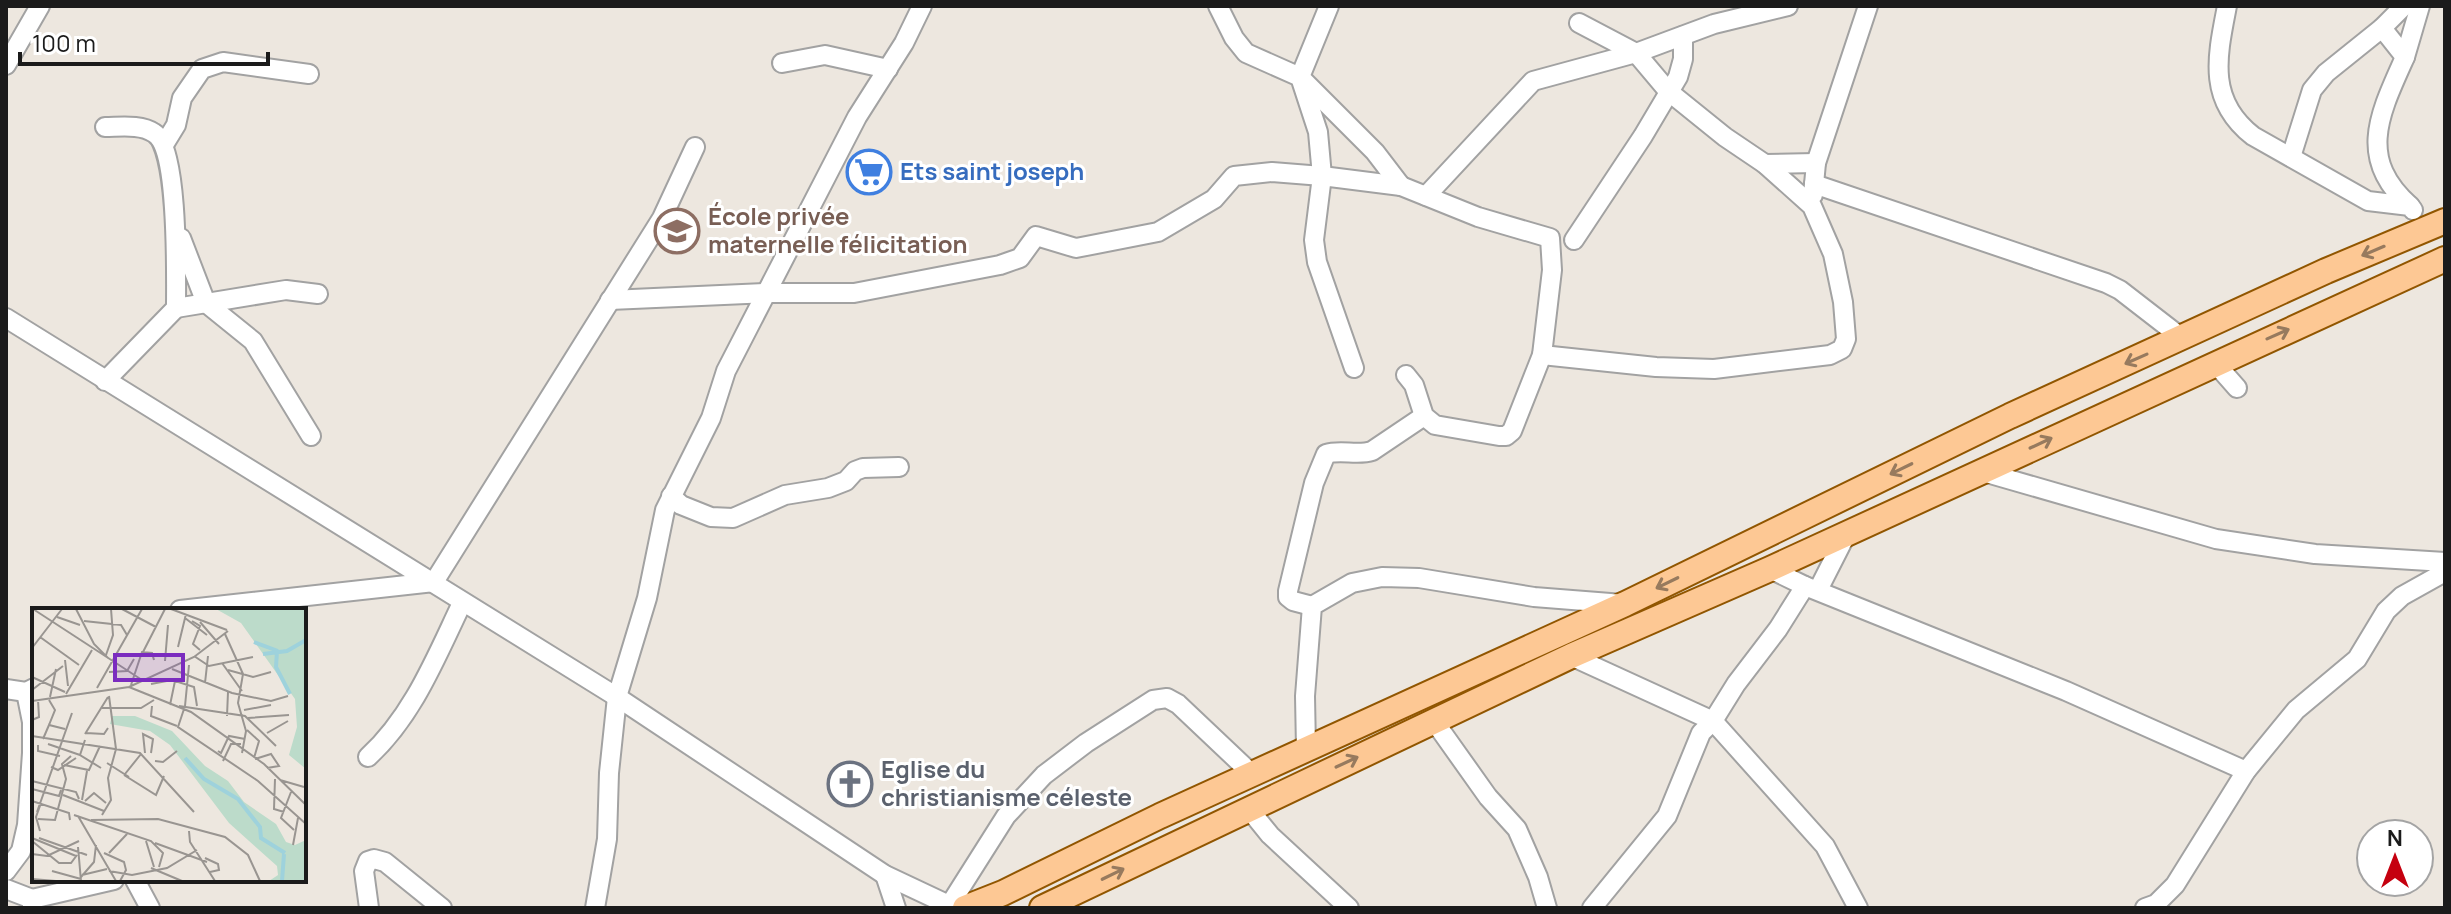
<svg xmlns="http://www.w3.org/2000/svg" width="2451" height="914" font-family="Manrope,sans-serif">
  <style>
    .lines { fill: none; stroke-linecap: round; stroke-linejoin: round }
    .minor-casing { stroke: #a2a2a2; stroke-width: 22 }
    .major-casing { stroke: #915600; stroke-width: 28 }
    .minor { stroke: #fff; stroke-width: 18 }
    .major { stroke: #fdc894; stroke-width: 24 }
    .oneway { stroke: #977a5e }
    .labels { text-anchor: middle; stroke-width: 6; stroke-linejoin: round; paint-order: stroke }
    .shop-label { font-size: 24px; font-weight: bold; fill: #366cbe; stroke: #fff; text-anchor: start }
    .education-label { font-size: 24px; font-weight: bold; fill: #785e54; stroke: #fff; text-anchor: start }
    .worship-label { font-size: 24px; font-weight: bold; fill: #5b616d; stroke: #fff; text-anchor: start }
    .inset-river { fill: none; stroke: #9ed2dc; stroke-width: 4 }
    .inset-road { fill: none; stroke: #999591; stroke-width: 2 }
    .view { fill: #7b2cbf; fill-opacity: 0.15; stroke: #7b2cbf; stroke-width: 4 }
    .inset-edge { fill: none; stroke: #1b1b1b; stroke-width: 4 }
  </style>
  <rect width="100%" height="100%" fill="#ede7df"/>
  <g class="lines">
    <!-- minor casing -->
    <g class="minor-casing">
      <g id="minor">
        <polyline points="1329,6 1300,77 1375,152 1401,186"/>
        <path d="M2227 6C2217 57 2207 100 2253 136L2368 201 2410 206 2413 210"/>
        <polyline points="2382,28 2404,6"/>
        <polyline points="2405,57 2420,6"/>
        <polyline points="782,63 825,55 888,69"/>
        <polyline points="6,65 40,6"/>
        <path d="M105 127C120 127 141 124 154 133 179 148 176 277 176 308L105 381"/>
        <polyline points="165,143 176,125 182,98 202,69 223,62 309,74"/>
        <path d="M2291 157 2312 90 2326 73 2382 28 2405 57C2380 113 2356 158 2410 206"/>
        <polyline points="1765,164 1816,163"/>
        <polyline points="1814,184 2106,283 2120,290 2182,338"/>
        <polyline points="1813,195 1816,163 1868,6"/>
        <polyline points="1426,196 1533,81 1636,53 1714,24 1788,6"/>
        <polyline points="181,238 206,303 253,341 311,436"/>
        <polyline points="1574,240 1643,136 1678,77 1683,59 1683,36"/>
        <polyline points="610,300 767,293 854,293 1000,265 1020,258 1036,236 1076,248 1158,232 1214,199 1234,176 1272,172 1322,176 1318,132 1300,77 1246,53 1234,38 1218,6"/>
        <polyline points="176,308 286,290 318,294"/>
        <polyline points="6,318 617,697 885,875 955,908"/>
        <polyline points="1542,355 1656,367 1714,369 1830,355 1842,349 1846,339 1843,302 1833,254 1812,206 1765,164 1725,137 1668,91 1636,53 1579,23"/>
        <polyline points="2215,363 2237,388"/>
        <polyline points="1354,368 1317,262 1314,240 1322,176 1401,186 1478,217 1550,238 1552,270 1542,355 1512,431 1506,436 1499,436 1435,425 1424,416 1414,385 1406,375"/>
        <polyline points="1980,471 2216,539 2315,554 2445,562"/>
        <polyline points="671,496 681,505 711,517 733,518 785,495 828,488 846,481 855,471 863,468 899,467"/>
        <polyline points="1770,569 1805,586 2066,691 2246,771"/>
        <polyline points="1818,590 1847,533"/>
        <path d="M1312 606 1293 601 1288 597V591L1314 483 1326 454C1341 449 1357 456 1372 451L1424 416"/>
        <polyline points="180,610 434,582 662,218 695,147"/>
        <polyline points="1571,656 1713,721 1825,846 1858,908"/>
        <polyline points="6,689 26,692 34,688"/>
        <polyline points="1434,721 1488,797 1517,829 1538,877 1547,908"/>
        <polyline points="1306,749 1305,696 1312,606 1352,583 1382,577 1419,578 1534,597 1623,604"/>
        <path d="M368 757C413 716 436 657 462 603"/>
        <polyline points="1249,809 1270,835 1349,908"/>
        <polyline points="6,871 21,851 27,825 32,753 32,722 26,692"/>
        <polyline points="885,875 896,908"/>
        <polyline points="135,880 150,908"/>
        <polyline points="6,889 32,899"/>
        <polyline points="949,906 1006,816 1044,775 1086,743 1153,700 1167,698 1178,704 1252,774"/>
        <polyline points="32,908 32,899 114,880"/>
        <polyline points="369,908 364,871 368,861 374,859 385,862 442,908"/>
        <polyline points="595,908 607,839 609,773 617,697 647,598 665,510 711,418 726,371 857,117 904,43 922,6"/>
        <polyline points="1592,908 1667,816 1701,733 1713,721 1736,684 1778,629 1805,586"/>
        <polyline points="2145,908 2156,904 2175,885 2246,771 2296,710 2357,659 2386,611 2402,596 2445,572"/>
      </g>
    </g>
    <!-- major casing -->
    <g class="major-casing">
      <g id="major">
        <polyline points="965,908 1003,893 1160,816 1625,604 2010,416 2326,271 2445,221"/>
        <polyline points="1042,908 1571,656 1770,569 2445,259"/>
      </g>
    </g>
    <!-- minor -->
    <use href="#minor" class="minor"/>
    <!-- major -->
    <use href="#major" class="major"/>
  </g>
  <!-- one-way arrows -->
  <defs><path id="oneway-shaft" d="M-6 0H5M1.5-3L5.5 0L1.5 3" fill="none" stroke-width="1.6" stroke-linecap="round" stroke-linejoin="round" transform="scale(2)"/></defs>
  <g class="oneway">
    <use href="#oneway-shaft" transform="translate(2373 251) rotate(157)"/>
    <use href="#oneway-shaft" transform="translate(2278 334) rotate(-24)"/>
    <use href="#oneway-shaft" transform="translate(2136 359) rotate(156)"/>
    <use href="#oneway-shaft" transform="translate(2041 443) rotate(-25)"/>
    <use href="#oneway-shaft" transform="translate(1901 469) rotate(154)"/>
    <use href="#oneway-shaft" transform="translate(1667 583) rotate(154)"/>
    <use href="#oneway-shaft" transform="translate(1347 762) rotate(-25)"/>
    <use href="#oneway-shaft" transform="translate(1113 874) rotate(-26)"/>
  </g>
  <!-- icons -->
  <defs>
    <g id="supermarket-ring" transform="scale(2.3)"><circle r="9.5" fill="#fff" stroke="#3f7fe0" stroke-width="1.5"/><path d="M-6-5.5h2.5l.6 2H6L4.5 2H-2.5L-4.4-4H-6ZM-1.5 3.2a1.3 1.3 0 1 0 .1 0ZM3 3.2a1.3 1.3 0 1 0 .1 0Z" fill="#3f7fe0"/></g>
    <g id="school-ring" transform="scale(2.3)"><circle r="9.5" fill="#fff" stroke="#8d6e63" stroke-width="1.5"/><path d="M0-5L7-2L0 1L-7-2ZM-4 1L0 2.5L4 1V4Q0 6-4 4Z" fill="#8d6e63"/></g>
    <g id="church-ring" transform="scale(2.3)"><circle r="9.5" fill="#fff" stroke="#6b7280" stroke-width="1.5"/><path d="M-1.2-6h2.4v3.5h3.3v2.4h-3.3V6h-2.4V-.1h-3.3v-2.4h3.3Z" fill="#6b7280"/></g>
  </defs>
  <g fill-rule="evenodd">
    <use href="#supermarket-ring" x="869" y="172"/>
    <use href="#school-ring" x="677" y="231"/>
    <use href="#church-ring" x="850" y="784"/>
  </g>
  <g class="labels">
    <!-- shop labels -->
    <g class="shop-label">
      <text x="900" y="180">Ets saint joseph</text>
    </g>
    <!-- education labels -->
    <g class="education-label">
      <text x="708" y="225">École privée<tspan x="708" dy="28">maternelle félicitation</tspan></text>
    </g>
    <!-- worship labels -->
    <g class="worship-label">
      <text x="881" y="778">Eglise du<tspan x="881" dy="28">christianisme céleste</tspan></text>
    </g>
  </g>
  <!-- overview -->
  <g transform="translate(32 608)">
    <rect width="274" height="274" fill="#ede7df"/>
    <path d="M184 1H274V161L257 147 265 119 263 91 209 15ZM80 108H103L140 123 173 158 196 173 212 194 244 216 254 234 263 237 274 232V273H237L246 267 245 258 197 215 138 137 118 123 78 116Z" fill="#bcdbca"/>
    <path class="inset-river" d="M222 34 246 43M245 43 244 59 258 86M231 46 255 43 274 32M153 150 172 171 206 191 228 219 229 230 253 245M250 273 252 246"/>
    <path class="inset-road" d="M1 1 110 72M44 1 62 36 76 50M90 1 124 19M139 1 195 22M25 9 48 17M153 10 175 27M52 13 89 17 95 27M160 13 168 18 161 36 168 42M168 14 187 36M193 26 211 66 206 95 214 123 210 145M8 29 47 57M146 39 154 6M0 40 30 1M111 44 133 1M74 47 81 27 79 1M162 48 177 58 221 49M33 52 36 78M133 53 136 17M190 55 210 83M140 61 200 85 239 93 256 88M196 62 221 69 239 64M77 64 95 63 102 51M0 69 33 84M173 75 176 48M119 76 140 72 162 79 165 98M99 77 110 44 120 45 122 52M97 79 159 104 232 156 274 197M65 80 110 1M0 82 31 58M34 86 60 42M18 89 24 61M17 92 23 102 17 117M0 93 97 79 162 49 196 23M138 97 143 73M120 98 119 108 145 118M147 98 213 108 244 138M153 98 157 57M70 100H109L122 92M152 101 146 119 226 173 274 216M212 102 239 97M195 108 196 84M216 110 257 107M0 112 7 109 6 92M215 122 227 133 222 150M54 125 72 126 76 120M235 125 256 113M53 126 76 89M0 128 108 145 162 204M11 131 17 117 33 121M53 132 48 147 69 160M16 136 48 147M6 137V143L28 148M186 143 189 145 197 128 213 131M113 145 111 126 121 131 119 145M223 151 239 146 247 158 235 160M123 153 131 154 145 143M191 153 199 136H209M75 155 97 169M32 157 57 162 68 138M19 159 26 162 44 150M93 166 109 146M92 167 124 187 132 168M243 171 242 201 252 204M248 172 272 179M0 173 44 184 47 191M0 181 27 188 29 182M259 184 249 210 262 222M31 187 72 203M50 192 55 163M0 193 37 205 38 212M53 193 62 185 74 195M5 204 40 105M42 207 119 233 131 245 127 259M70 207 79 192 76 170 84 141 77 88M46 208 84 273M6 211 23 212 34 171 30 156 39 148M59 212 126 211 193 229 216 247 228 273M8 223 4 209 9 195M157 223 158 234 183 273M0 230 44 248M7 230 55 247M0 233 27 255H39L45 247M114 233 122 259M123 235 175 254M261 237 266 210M46 239 49 273M72 245 92 254 94 262 88 273M77 245 95 226M0 246 15 248 47 233M173 250 186 256 187 262 178 264M119 260 150 273M20 263 49 271M77 263 100 267 135 260 165 242M50 267 75 261M49 269 62 254 64 237M0 271 24 273"/>
    <path class="view" d="M83 47H151V72H83Z"/>
    <rect width="274" height="274" class="inset-edge"/>
  </g>
  <!-- border -->
  <rect width="2451" height="914" fill="none" stroke="#1b1b1b" stroke-width="16"/>
  <!-- north arrow -->
  <g transform="translate(2395 858)"><circle r="38" fill="#ffffff" stroke="#a4a4a4" stroke-width="2"/>
  <path d="M0-6L14 30L0 20L-14 30Z" fill="#c5000f"/>
  <text y="-12" font-size="22" font-weight="bold" text-anchor="middle" fill="#1b1b1b">N</text>
  </g>
  <!-- scale -->
  <path d="M20 52v12h248v-12" fill="none" stroke="#1b1b1b" stroke-width="4"/>
  <text x="32" y="52" font-size="24" fill="#1b1b1b" stroke="#ffffff" stroke-width="6" paint-order="stroke">100 m</text>
</svg>
